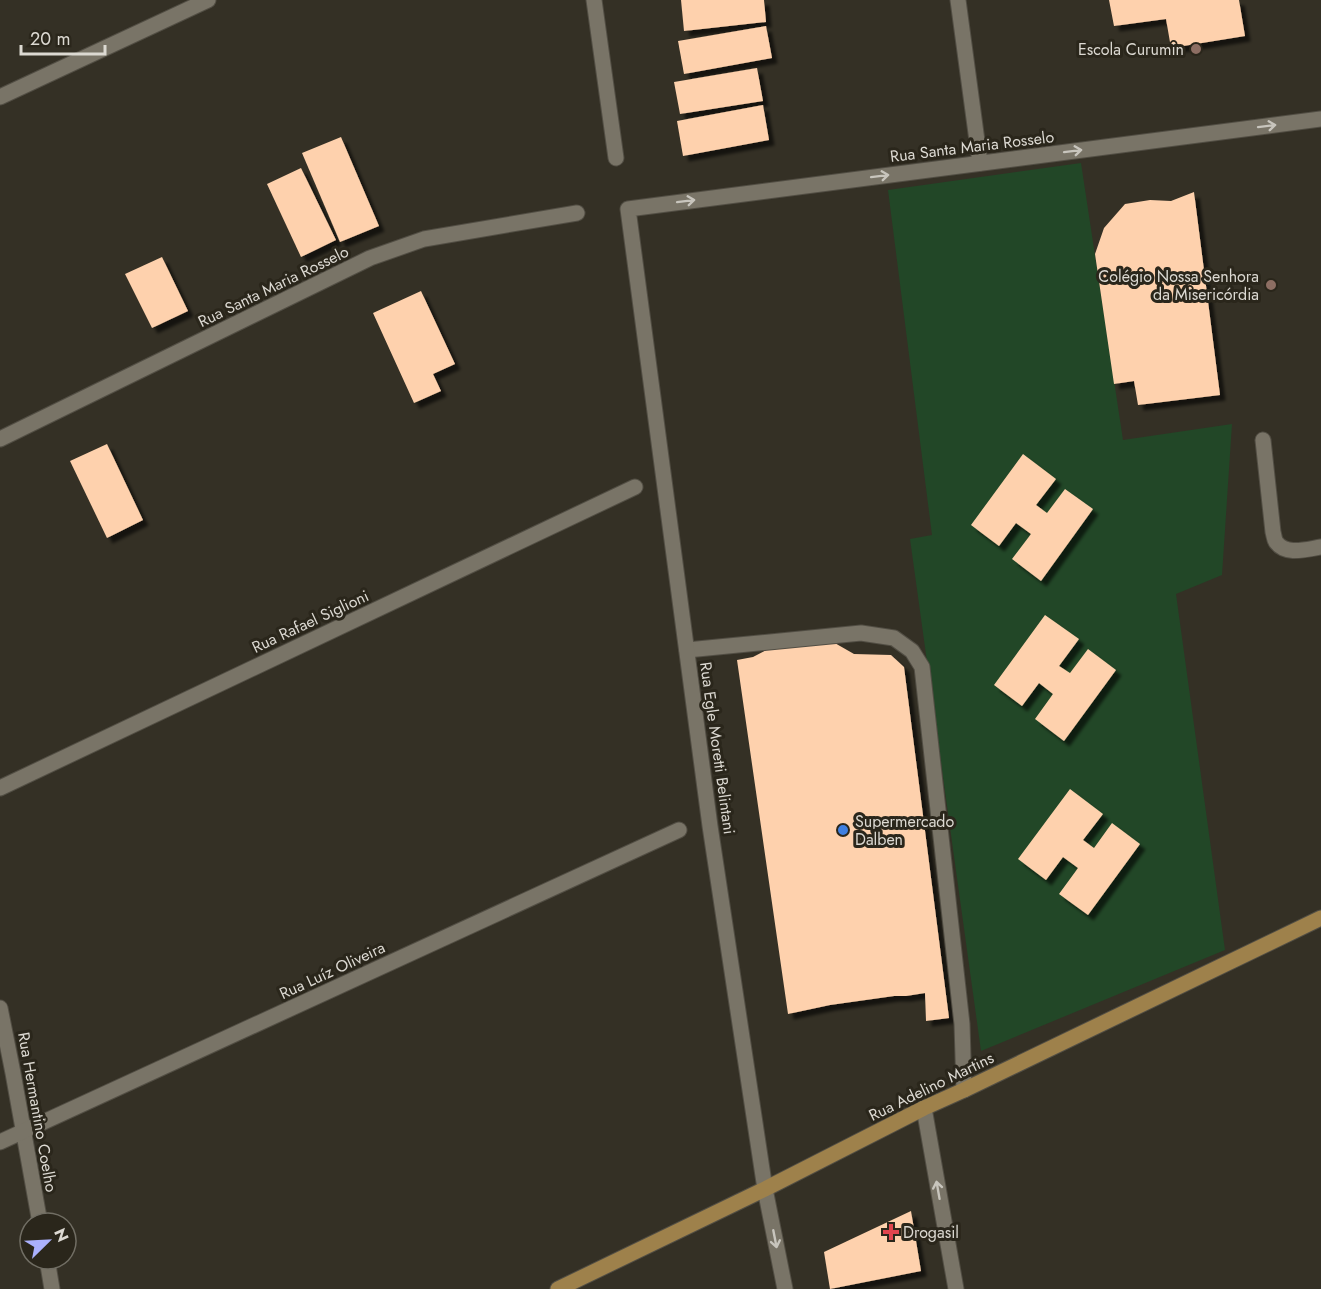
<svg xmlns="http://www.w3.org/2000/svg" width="1321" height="1289" font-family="Jost,sans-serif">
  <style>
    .green { fill: #224727 }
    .building { fill: #fed1ad; filter: url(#shadow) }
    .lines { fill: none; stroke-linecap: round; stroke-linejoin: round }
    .lane-casing { stroke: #524e44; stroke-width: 17 }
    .street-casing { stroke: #524e44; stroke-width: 17 }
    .secondary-casing { stroke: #524e44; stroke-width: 17 }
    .lane { stroke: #797467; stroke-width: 15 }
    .street { stroke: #797467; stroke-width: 15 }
    .secondary { stroke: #9e814b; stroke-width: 15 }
    .oneway { stroke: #c8c5bd }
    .education-dot { fill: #8d6e63; stroke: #2a261b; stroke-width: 2 }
    .shop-dot { fill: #3f7fe0; stroke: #2a261b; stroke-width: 2 }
    .health-dot { fill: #e0444e; stroke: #2a261b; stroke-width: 2 }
    .labels { text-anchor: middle; stroke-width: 6; stroke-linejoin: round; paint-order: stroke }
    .poi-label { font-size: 16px; fill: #dcd9d2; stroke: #2a261b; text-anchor: end }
    .street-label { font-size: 16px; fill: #dcd9d2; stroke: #2a261b }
  </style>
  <defs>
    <filter id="shadow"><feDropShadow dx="5.5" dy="5.5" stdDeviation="1.5" flood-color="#0009"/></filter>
  </defs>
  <rect width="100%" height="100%" fill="#343025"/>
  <!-- green -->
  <polygon class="green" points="1081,163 1123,440 1232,424 1222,575 1176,594 1225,950 981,1051 910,539 932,535 888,190"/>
  <!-- building -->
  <g class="building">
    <polygon points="681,0 764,0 766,22 684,31"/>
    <polygon points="1109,0 1239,0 1245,36 1171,48 1166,19 1114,26"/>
    <polygon points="766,26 772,58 684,74 678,41"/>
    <polygon points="757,68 763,101 680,114 674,82"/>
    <polygon points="763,105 769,140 683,156 677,121"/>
    <polygon points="341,137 379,226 340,242 302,153"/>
    <polygon points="301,168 336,240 301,257 267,184"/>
    <polygon points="1194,192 1220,395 1138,405 1134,381 1114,384 1095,254 1104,228 1125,204 1150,200 1171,201"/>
    <polygon points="162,257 188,311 152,328 125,274"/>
    <polygon points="421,291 455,364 433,374 441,391 414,403 373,313"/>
    <polygon points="107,444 143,520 107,538 70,461"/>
    <polygon points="1023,454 1056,479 1036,505 1047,513 1065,489 1093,509 1041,581 1012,559 1031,534 1016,523 999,546 971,525"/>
    <polygon points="1045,615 1079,639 1059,666 1070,673 1088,649 1116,670 1064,741 1035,719 1053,694 1039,683 1022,706 994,685"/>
    <polygon points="833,642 854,654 891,655 904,667 949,1018 926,1021 925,993 906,996 894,996 830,1005 788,1014 737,660 753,657 776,645"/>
    <polygon points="1070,789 1103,814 1083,840 1094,848 1112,823 1140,844 1088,915 1059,894 1078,868 1063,857 1046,880 1018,859"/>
    <polygon points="911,1211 921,1271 830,1289 824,1252"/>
  </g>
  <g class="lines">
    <!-- lane casing -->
    <g class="lane-casing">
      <g id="lane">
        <polyline points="958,0 980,163"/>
        <path d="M1263 440 1273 532C1274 535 1274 539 1276 542 1286 556 1307 549 1321 547"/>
        <polyline points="687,650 861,633 894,638 912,651 922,667 962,1024 964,1090"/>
      </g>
    </g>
    <!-- street casing -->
    <g class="street-casing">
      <g id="street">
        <polyline points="594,0 616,158"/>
        <polyline points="0,97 208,0"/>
        <polyline points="0,439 370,258 424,239 577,213"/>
        <polyline points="0,788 635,487"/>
        <polyline points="0,1008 13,1073 40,1223"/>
        <polyline points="924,1108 956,1289"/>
        <polyline points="0,1142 679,830"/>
        <polyline points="47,1259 52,1289"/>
        <polyline points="785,1289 765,1189 710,826 628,209 1321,119"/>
      </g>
    </g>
    <!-- secondary casing -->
    <g class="secondary-casing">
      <polyline id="secondary" points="558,1289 765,1189 924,1108 964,1090 1321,918"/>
    </g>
    <!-- lane -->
    <use href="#lane" class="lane"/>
    <!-- street -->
    <use href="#street" class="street"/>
    <!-- secondary -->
    <use href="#secondary" class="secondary"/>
  </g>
  <!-- one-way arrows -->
  <defs><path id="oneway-shaft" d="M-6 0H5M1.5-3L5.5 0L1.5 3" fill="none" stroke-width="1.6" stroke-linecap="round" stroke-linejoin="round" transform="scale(1.5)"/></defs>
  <g class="oneway">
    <use href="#oneway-shaft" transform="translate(1267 126) rotate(-7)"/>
    <use href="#oneway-shaft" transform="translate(1073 151) rotate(-7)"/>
    <use href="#oneway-shaft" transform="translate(880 176) rotate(-7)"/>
    <use href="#oneway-shaft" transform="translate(686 201) rotate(-7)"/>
    <use href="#oneway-shaft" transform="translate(938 1190) rotate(-100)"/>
    <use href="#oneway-shaft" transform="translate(775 1239) rotate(79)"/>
  </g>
  <!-- markers -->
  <g class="education-dot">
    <circle cx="1196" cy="49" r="6"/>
    <circle cx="1271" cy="285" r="6"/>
  </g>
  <circle class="shop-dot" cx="843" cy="830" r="6"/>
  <path class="health-dot" d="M888 1223h6v6h6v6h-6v6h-6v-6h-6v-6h6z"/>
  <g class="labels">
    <!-- poi labels -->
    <g class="poi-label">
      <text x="1184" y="55">Escola Curumin</text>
      <text x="1259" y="282">Colégio Nossa Senhora<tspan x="1259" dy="18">da Misericórdia</tspan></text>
      <text x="855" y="827" text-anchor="start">Supermercado<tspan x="855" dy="18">Dalben</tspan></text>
      <text x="903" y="1238" text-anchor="start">Drogasil</text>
    </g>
    <!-- street labels -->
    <g class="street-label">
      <text transform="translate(972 146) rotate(-7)" y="6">Rua Santa Maria Rosselo</text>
      <text transform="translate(273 286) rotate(-26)" y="6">Rua Santa Maria Rosselo</text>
      <text transform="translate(310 621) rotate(-25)" y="6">Rua Rafael Siglioni</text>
      <text transform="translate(718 748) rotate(82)" y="6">Rua Egle Moretti Belintani</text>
      <text transform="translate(332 970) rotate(-25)" y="6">Rua Luíz Oliveira</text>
      <text transform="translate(931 1086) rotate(-26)" y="6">Rua Adelino Martins</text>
      <text transform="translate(38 1112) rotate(80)" y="6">Rua Hermantino Coelho</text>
    </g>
  </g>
  <!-- north arrow -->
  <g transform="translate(48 1241) rotate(66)"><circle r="28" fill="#2a261b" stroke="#716e64" stroke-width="1.5"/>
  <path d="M0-4.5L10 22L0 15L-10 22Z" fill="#aab0fc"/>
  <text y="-9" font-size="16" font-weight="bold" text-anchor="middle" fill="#dcd9d2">N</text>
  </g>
  <!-- scale -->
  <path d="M21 45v9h84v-9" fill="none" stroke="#dcd9d2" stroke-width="3"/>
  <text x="30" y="45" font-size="18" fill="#dcd9d2" stroke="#2a261b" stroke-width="4.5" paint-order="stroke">20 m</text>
</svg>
